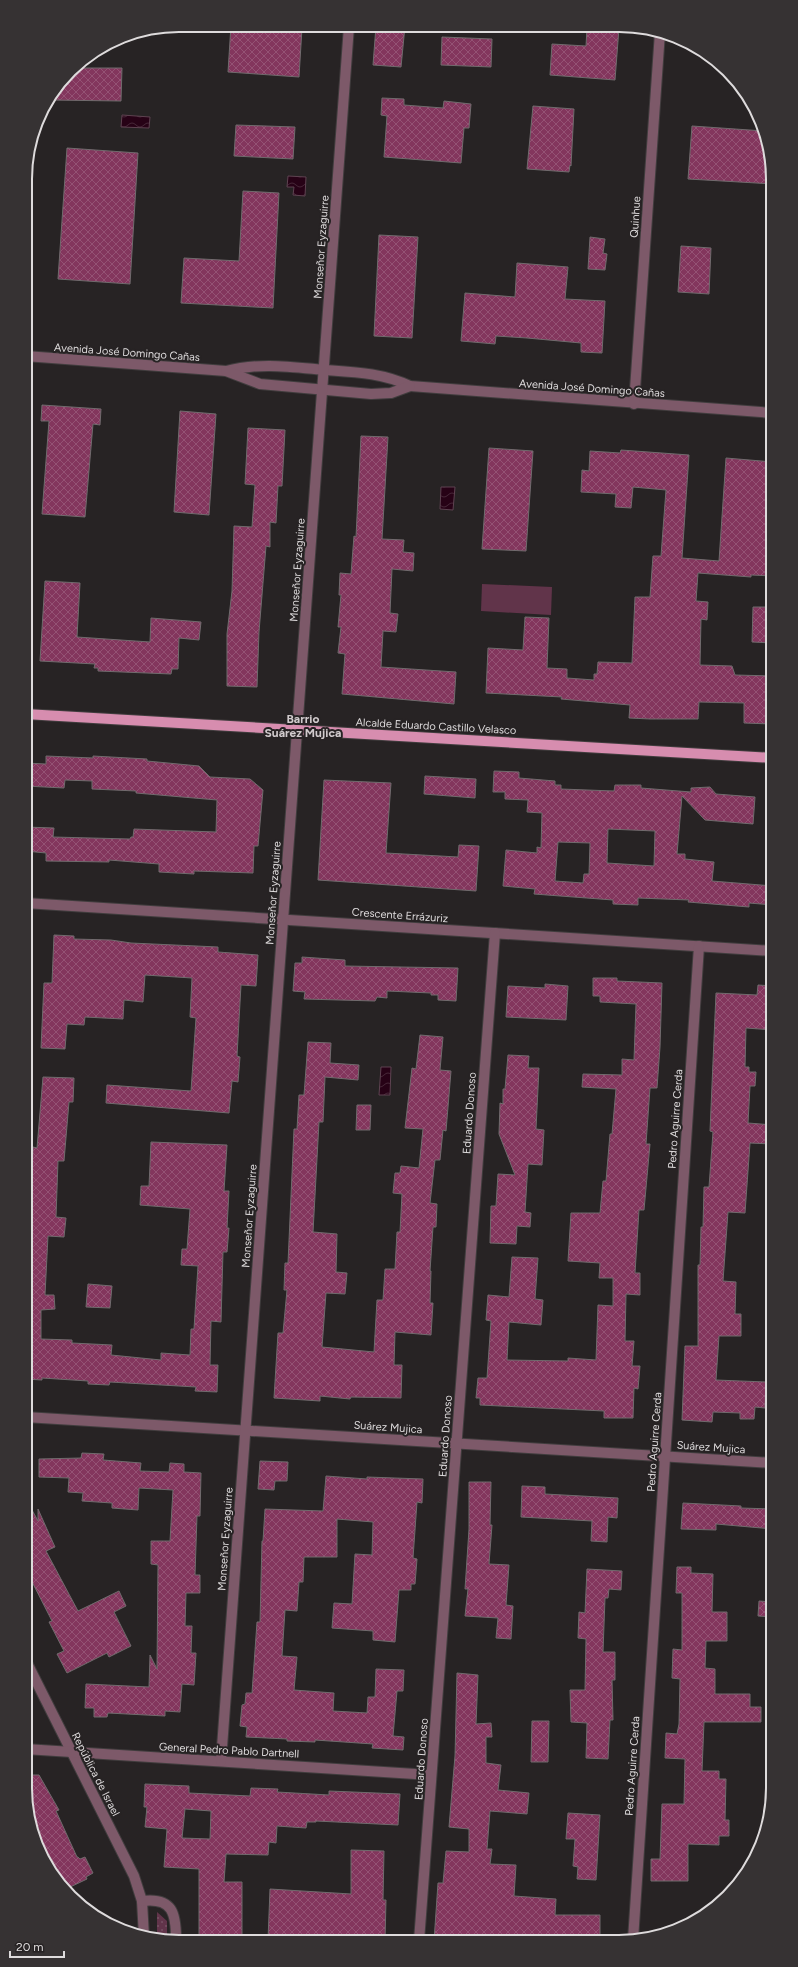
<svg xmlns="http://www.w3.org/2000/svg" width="798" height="1967" font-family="Figtree,sans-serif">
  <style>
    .grass { fill: url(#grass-dots) }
    .garden { fill: #61344a }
    .water { fill: url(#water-waves); stroke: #5e4351 }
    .building { fill: url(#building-cross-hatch); stroke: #706b6d; fill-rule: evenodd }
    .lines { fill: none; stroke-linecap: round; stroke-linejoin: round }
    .minor-casing { stroke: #413d3e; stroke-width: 12 }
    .major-casing { stroke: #413d3e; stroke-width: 12 }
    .minor { stroke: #7d5969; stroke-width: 10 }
    .major { stroke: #d78daf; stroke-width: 10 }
    .labels { text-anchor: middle; stroke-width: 4; stroke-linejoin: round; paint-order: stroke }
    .street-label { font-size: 11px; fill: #dedbdc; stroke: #272324 }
    .neighbourhood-label { font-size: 12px; font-weight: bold; fill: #d1cbcd; stroke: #272324 }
    .rim { fill: none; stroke: #dedbdc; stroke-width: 2 }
  </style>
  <defs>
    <pattern id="grass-dots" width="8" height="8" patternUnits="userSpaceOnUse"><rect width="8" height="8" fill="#61344a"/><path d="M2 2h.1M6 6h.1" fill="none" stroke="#775164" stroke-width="1.8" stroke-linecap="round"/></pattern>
    <pattern id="water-waves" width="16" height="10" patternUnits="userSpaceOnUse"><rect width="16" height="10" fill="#270216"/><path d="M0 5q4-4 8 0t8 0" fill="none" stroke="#462637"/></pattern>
    <pattern id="building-cross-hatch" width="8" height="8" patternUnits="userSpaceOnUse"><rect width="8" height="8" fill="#83365d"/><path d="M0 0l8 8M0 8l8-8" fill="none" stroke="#945274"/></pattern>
  </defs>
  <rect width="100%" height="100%" fill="#272324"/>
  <!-- grass -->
  <polygon class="grass" points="157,1912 167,1921 167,1939 157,1939"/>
  <!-- garden -->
  <polygon class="garden" points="482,584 552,587 551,615 481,611"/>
  <!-- water -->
  <g class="water">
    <polygon points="122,115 150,117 149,128 121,127"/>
    <polygon points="288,176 306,177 305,196 293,195 294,187 287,187"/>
    <polygon points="441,487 455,487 453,510 440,509"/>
    <polygon points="381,1067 391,1067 390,1095 379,1095"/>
  </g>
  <!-- building -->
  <g class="building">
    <polygon points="231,25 302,28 299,77 228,72"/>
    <polygon points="376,26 405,26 401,67 373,65"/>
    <polygon points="587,28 619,28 615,80 550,75 552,44 586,46"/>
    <polygon points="442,37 492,39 491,67 441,65"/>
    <polygon points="74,68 122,68 121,101 49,100"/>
    <polygon points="382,98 404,99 404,105 443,108 444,101 471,104 469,128 464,128 461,163 384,157 387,116 381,115"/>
    <polygon points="533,106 574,109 571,166 570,165 569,172 527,169"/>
    <polygon points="236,125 295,127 293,159 234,156"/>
    <polygon points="692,126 764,131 768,139 773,184 688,179"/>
    <polygon points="67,148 138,153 130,284 58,279"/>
    <polygon points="243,191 279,193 273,308 181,303 184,258 239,261"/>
    <polygon points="379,235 418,237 412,338 374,336"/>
    <polygon points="590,237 605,239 603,253 607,254 605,270 588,269"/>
    <polygon points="681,246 711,248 709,294 678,292"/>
    <polygon points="517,263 568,267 565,299 605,301 602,353 581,352 581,343 527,338 496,336 495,344 461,341 465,293 515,297"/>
    <polygon points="42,405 101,409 100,425 93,424 85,517 42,514 49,421 41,421"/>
    <polygon points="180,411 216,414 209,515 174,512"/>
    <polygon points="248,428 285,430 282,486 278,486 276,523 270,522 270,547 266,546 259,632 257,687 227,686 227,634 232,591 234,526 252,527 255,485 245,484"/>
    <polygon points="361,436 388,437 382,539 404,540 403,552 414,553 413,571 392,569 390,613 398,614 396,632 383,631 381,667 456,672 454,704 342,694 345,654 338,653 341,627 338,627 341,595 339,595 340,573 351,574 354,536 356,537"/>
    <polygon points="489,448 533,451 526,551 482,549"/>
    <polygon points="621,450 689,455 682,558 719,561 726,458 773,462 773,576 751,575 751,577 698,573 696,601 708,602 707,620 701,619 700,665 732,666 735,675 773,676 771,724 744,723 744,703 699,702 698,719 650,719 629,718 630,705 561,699 562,697 486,693 488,648 523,650 525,617 549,618 547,668 567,669 567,678 594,680 594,674 597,674 598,662 632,663 635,597 650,597 653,556 661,556 666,490 633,487 631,508 615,507 616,494 581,492 582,470 589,471 590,451 620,453"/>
    <polygon points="45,581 80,583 77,637 150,642 151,618 201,622 199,640 179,638 178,669 172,669 171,674 98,671 98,668 94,668 95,664 40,661"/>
    <polygon points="753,607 773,607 773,643 752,642"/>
    <polygon points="46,756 93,758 93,756 147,759 147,761 199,766 210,777 250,779 263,790 258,846 254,846 253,873 194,871 194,874 159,872 159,864 109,860 109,862 46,861 46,853 25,851 25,827 54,828 53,837 130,839 131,837 133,837 134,829 216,832 217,800 136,793 136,791 92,789 92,781 65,780 64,788 25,786 25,763 46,764"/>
    <path d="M494 771 519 772V778L555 781V785H561V789L614 791 615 785H641V788L691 792V788L710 787 716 794 755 797 753 824 705 820 682 796 677 854H685V859L714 862 712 881 773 886V905L749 903V907L688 902 689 900 638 898V905L613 904V900L534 894 535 889 503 886 506 850 537 853V847L541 848 542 813 527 812 528 800 505 799V792H493ZM608 829 655 831 654 866 607 863ZM558 842 590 843 589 874H584L583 883 555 881Z"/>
    <polygon points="425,776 476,779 475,798 424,794"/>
    <polygon points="324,780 391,783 386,853 458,857 459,845 479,846 476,891 318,880"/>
    <polygon points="54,935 74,936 74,939 111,940 131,943 218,947 218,952 258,955 256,986 241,985 237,1056 240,1057 238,1082 232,1081 229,1113 106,1103 107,1085 191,1091 196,1018 190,1017 192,978 145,975 143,1002 124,1000 123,1019 85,1017 84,1025 67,1024 65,1049 41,1048 44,983 52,983"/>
    <polygon points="302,957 345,960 345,966 458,968 456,1001 438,1000 438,995 431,995 431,993 387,991 387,998 377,997 375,1001 304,999 305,992 293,991 295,963 302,963"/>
    <polygon points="593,978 617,978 617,981 662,983 660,1047 657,1088 650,1088 646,1144 650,1144 644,1210 639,1210 635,1273 640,1273 640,1295 626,1294 625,1341 634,1341 632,1366 640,1366 638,1389 634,1388 633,1418 604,1418 604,1411 480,1405 480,1398 476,1398 478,1378 487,1378 491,1321 486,1320 488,1295 509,1297 512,1257 538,1258 535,1299 543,1300 541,1325 509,1322 507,1360 568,1361 568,1358 596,1360 598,1305 613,1306 613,1278 599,1278 600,1263 568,1261 571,1213 600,1213 603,1181 606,1181 610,1134 612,1134 616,1089 582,1087 583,1074 622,1075 622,1059 634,1060 636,1004 600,1002 600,996 593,996"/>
    <polygon points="545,984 568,986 566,1020 506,1017 508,986 545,988"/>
    <polygon points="758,985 773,986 773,1030 746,1028 745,1067 749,1067 749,1072 756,1072 755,1086 750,1086 748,1123 773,1125 772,1144 750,1143 745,1213 728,1212 723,1281 736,1282 735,1314 741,1314 741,1336 719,1336 716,1380 766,1382 765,1408 755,1407 754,1419 740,1419 740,1413 713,1412 712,1422 682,1420 685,1346 698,1346 698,1265 700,1265 701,1227 703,1227 704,1187 709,1187 713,1132 710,1131 716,993 757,995"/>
    <polygon points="420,1035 443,1037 440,1070 451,1071 446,1131 443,1130 440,1160 435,1160 430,1203 437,1204 436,1227 433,1227 430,1271 431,1271 430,1303 433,1303 431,1335 395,1332 394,1365 402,1365 401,1398 351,1397 350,1399 320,1396 320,1401 274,1398 278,1333 283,1333 287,1290 284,1290 285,1263 288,1263 294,1129 297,1129 299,1095 304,1095 308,1042 331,1043 330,1063 359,1065 358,1080 325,1077 323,1122 319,1122 313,1232 337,1234 336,1272 347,1273 345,1294 326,1293 322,1347 374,1352 377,1300 383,1300 385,1269 395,1269 397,1232 400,1232 402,1194 393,1193 395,1173 400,1173 401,1166 419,1168 423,1129 405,1128 412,1068 416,1069"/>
    <polygon points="508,1055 529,1056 528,1068 539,1068 536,1129 544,1130 542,1165 528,1164 525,1212 531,1213 530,1227 517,1226 516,1244 490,1243 491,1206 496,1206 498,1174 515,1175 499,1134 500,1103 503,1104 503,1089 505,1089"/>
    <polygon points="43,1077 74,1078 73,1102 69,1102 64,1161 58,1161 56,1217 66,1218 64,1237 48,1236 45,1295 54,1295 55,1309 41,1310 41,1339 72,1340 72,1343 112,1345 111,1355 161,1360 161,1353 190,1355 191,1329 194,1329 198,1266 181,1265 182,1249 187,1249 190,1209 140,1205 141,1186 149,1186 151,1142 227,1145 224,1191 229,1191 227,1228 229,1228 227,1252 223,1252 221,1322 211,1321 210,1365 218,1365 217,1392 195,1391 196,1387 110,1382 109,1385 88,1384 88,1381 42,1378 42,1380 25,1379 26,1216 30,1216 33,1147 37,1148"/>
    <polygon points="357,1105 371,1105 370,1130 356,1130"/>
    <polygon points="88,1284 112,1286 110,1308 86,1307"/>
    <polygon points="82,1453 104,1454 103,1460 141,1463 140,1471 169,1472 170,1463 184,1464 184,1472 201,1473 200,1516 197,1516 195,1575 200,1575 200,1593 186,1593 185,1626 192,1626 191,1653 196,1653 194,1685 182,1684 180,1712 165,1711 165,1716 108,1713 107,1717 94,1717 94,1708 85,1708 86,1684 149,1687 150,1655 157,1669 158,1565 151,1564 151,1541 170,1541 173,1490 139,1488 138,1510 112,1508 112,1503 82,1501 83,1493 68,1492 69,1478 39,1477 39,1459 81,1458"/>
    <polygon points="260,1461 288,1462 287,1481 275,1481 274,1490 258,1489"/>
    <polygon points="326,1476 367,1479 367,1477 423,1479 422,1503 417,1502 413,1558 417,1559 415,1584 411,1584 411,1590 399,1590 395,1642 373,1640 373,1631 332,1628 334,1603 352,1604 355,1554 372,1555 373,1522 337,1519 337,1557 304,1557 303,1582 299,1582 297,1611 285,1610 282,1656 297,1657 294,1690 334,1693 333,1711 367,1713 368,1697 375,1697 376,1669 404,1670 403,1691 397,1691 393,1736 404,1737 403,1750 372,1748 373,1744 315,1740 315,1742 287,1741 287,1739 246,1737 247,1727 240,1726 242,1705 245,1704 246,1693 252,1693 257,1622 260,1622 262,1541 263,1541 265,1509 323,1511"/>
    <polygon points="469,1482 491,1482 490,1525 492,1525 489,1564 509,1565 506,1605 513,1606 511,1639 496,1638 498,1618 465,1616 468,1589 465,1589 469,1529"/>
    <polygon points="522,1486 545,1487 545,1494 618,1498 617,1518 608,1517 607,1542 591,1541 592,1521 521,1517"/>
    <polygon points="25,1497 38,1521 38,1509 55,1547 46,1551 78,1611 119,1591 126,1606 114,1612 131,1646 109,1657 107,1653 67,1673 57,1654 64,1651 49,1622 52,1621 25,1568"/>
    <polygon points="683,1503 741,1506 741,1508 773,1509 773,1529 716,1524 716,1530 681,1529"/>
    <polygon points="677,1567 691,1567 691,1573 713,1574 712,1612 727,1612 727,1641 706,1641 705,1668 715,1669 715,1694 750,1694 750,1707 761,1707 761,1722 704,1722 702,1771 719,1771 719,1779 726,1779 725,1820 729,1820 729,1836 719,1836 719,1845 688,1844 688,1881 651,1881 651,1859 660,1859 662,1804 684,1804 685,1759 665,1758 666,1733 677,1734 679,1724 680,1679 672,1678 673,1649 682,1650 682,1593 676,1593"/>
    <polygon points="587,1569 622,1571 621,1590 609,1589 608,1598 605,1598 603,1652 615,1652 615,1680 612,1680 613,1720 610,1720 608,1759 586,1758 587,1723 571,1722 570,1690 585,1690 586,1639 578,1638 579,1612 585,1613"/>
    <polygon points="759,1601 773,1602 773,1617 758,1616"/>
    <polygon points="457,1673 478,1675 476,1724 491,1723 492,1737 486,1737 486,1763 501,1765 498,1790 529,1793 527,1814 490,1811 487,1849 492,1849 490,1864 516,1865 514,1896 556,1899 555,1915 600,1915 600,1936 594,1936 593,1942 434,1941 438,1883 443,1883 446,1851 469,1852 469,1829 449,1827 455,1756"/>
    <polygon points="532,1721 549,1721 548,1762 531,1762"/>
    <polygon points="25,1775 39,1775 59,1810 56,1811 77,1857 78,1857 80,1859 85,1857 93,1873 86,1877 87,1879 66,1889 49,1855 46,1856 35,1834 40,1832 27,1807"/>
    <path d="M145 1784 189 1786V1793L250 1796 251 1788 278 1789 277 1792 329 1795V1791L400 1794 398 1825 316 1821V1822H307L306 1828 277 1826 276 1843 269 1842 268 1855 226 1854 224 1882H242V1940L199 1939V1869L164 1867 167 1829 145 1827 147 1807H144ZM185 1809 211 1811 210 1839 182 1838Z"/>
    <polygon points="568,1813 600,1815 596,1880 577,1879 578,1867 573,1866 575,1839 566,1839"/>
    <polygon points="351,1850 384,1851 383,1900 386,1900 385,1941 268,1940 270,1889 351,1894"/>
  </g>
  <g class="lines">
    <!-- minor casing -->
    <g class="minor-casing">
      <g id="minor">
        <path d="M25 356 226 371C260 362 292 367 326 370 355 372 383 373 410 386L773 413"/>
        <polyline points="226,371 260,384 371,394 391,393 410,386"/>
        <polyline points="634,404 660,32"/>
        <polyline points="25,903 773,951"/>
        <polyline points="25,1417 773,1463"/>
        <polyline points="25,1659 134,1876 142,1901 144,1937"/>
        <polyline points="25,1749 431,1775"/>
        <polyline points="221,1761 349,26"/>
        <path d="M142 1901C173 1897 176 1914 176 1939"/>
        <polyline points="633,1940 699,946"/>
        <polyline points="419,1941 495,933"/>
      </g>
    </g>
    <!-- major casing -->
    <g class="major-casing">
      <polyline id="major" points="25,714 773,758"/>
    </g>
    <!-- minor -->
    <use href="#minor" class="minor"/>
    <!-- major -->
    <use href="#major" class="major"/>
  </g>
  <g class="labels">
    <!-- street labels -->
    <g class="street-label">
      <text transform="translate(635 217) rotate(-86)" y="4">Quinhue</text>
      <text transform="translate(321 247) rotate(-86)" y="4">Monseñor Eyzaguirre</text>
      <text transform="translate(127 352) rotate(4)" y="4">Avenida José Domingo Cañas</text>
      <text transform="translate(592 388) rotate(4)" y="4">Avenida José Domingo Cañas</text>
      <text transform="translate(297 570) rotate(-86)" y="4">Monseñor Eyzaguirre</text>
      <text transform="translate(436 726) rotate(3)" y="4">Alcalde Eduardo Castillo Velasco</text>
      <text transform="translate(273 893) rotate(-86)" y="4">Monseñor Eyzaguirre</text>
      <text transform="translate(400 915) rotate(4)" y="4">Crescente Errázuriz</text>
      <text transform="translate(469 1113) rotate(-86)" y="4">Eduardo Donoso</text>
      <text transform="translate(675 1119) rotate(-86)" y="4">Pedro Aguirre Cerda</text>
      <text transform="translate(249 1216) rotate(-86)" y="4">Monseñor Eyzaguirre</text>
      <text transform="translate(388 1427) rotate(4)" y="4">Suárez Mujica</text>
      <text transform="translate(445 1436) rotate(-86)" y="4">Eduardo Donoso</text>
      <text transform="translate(654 1442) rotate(-86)" y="4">Pedro Aguirre Cerda</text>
      <text transform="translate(711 1447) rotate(4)" y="4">Suárez Mujica</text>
      <text transform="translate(225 1539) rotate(-86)" y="4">Monseñor Eyzaguirre</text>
      <text transform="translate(229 1750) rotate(3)" y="4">General Pedro Pablo Dartnell</text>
      <text transform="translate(421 1759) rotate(-86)" y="4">Eduardo Donoso</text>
      <text transform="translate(632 1766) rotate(-86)" y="4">Pedro Aguirre Cerda</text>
      <text transform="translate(96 1774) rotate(63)" y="4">República de Israel</text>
    </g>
    <!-- neighbourhood labels -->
    <g class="neighbourhood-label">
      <text x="303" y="723">Barrio<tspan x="303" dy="14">Suárez Mujica</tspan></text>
    </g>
  </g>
  <!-- crop -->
  <path d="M0 0H798V1967H0ZM179 32H619A147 147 0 0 1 766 179V1788A147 147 0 0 1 619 1935H179A147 147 0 0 1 32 1788V179A147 147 0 0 1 179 32Z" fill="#363233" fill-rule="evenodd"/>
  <path class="rim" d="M179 32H619A147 147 0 0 1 766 179V1788A147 147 0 0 1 619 1935H179A147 147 0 0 1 32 1788V179A147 147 0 0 1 179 32Z"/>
  <!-- scale -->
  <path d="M10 1951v6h54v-6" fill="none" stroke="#dedbdc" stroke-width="2"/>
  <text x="16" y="1951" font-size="12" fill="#dedbdc" stroke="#272324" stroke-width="3" paint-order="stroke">20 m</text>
</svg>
